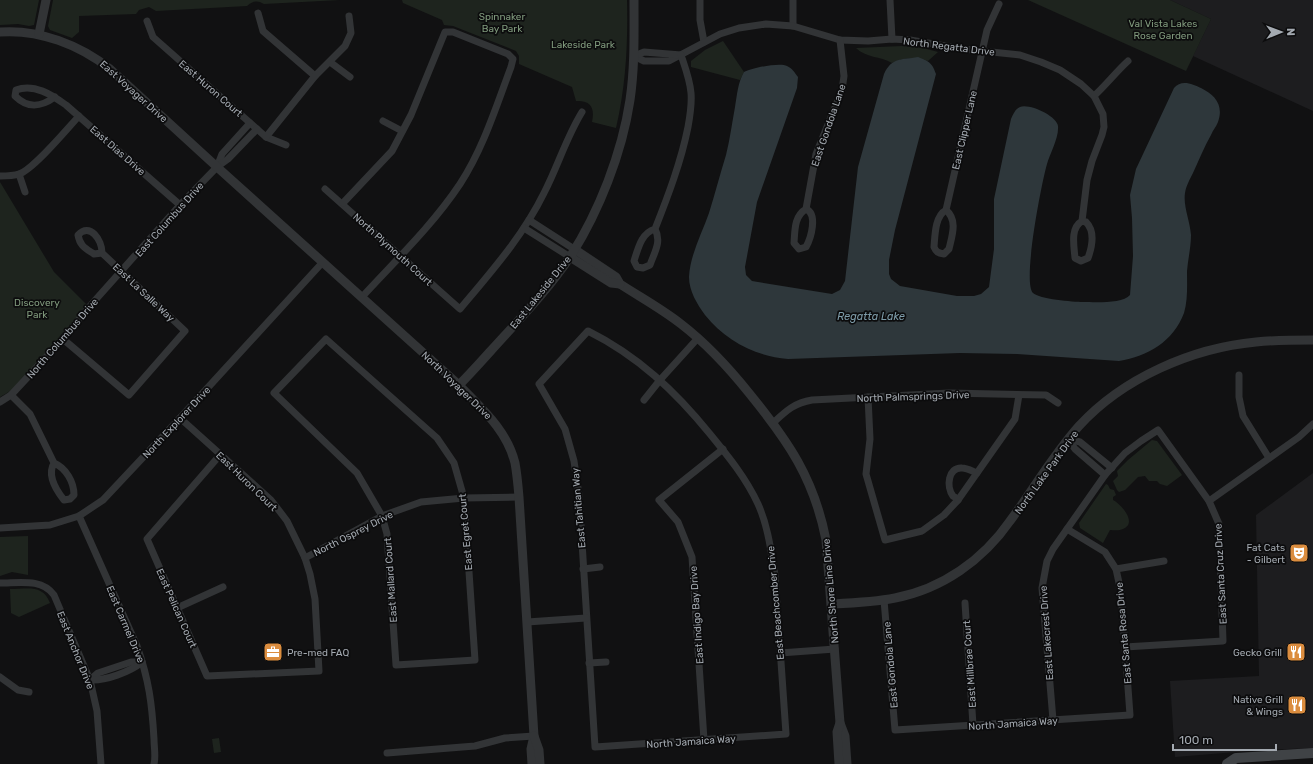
<svg xmlns="http://www.w3.org/2000/svg" width="1313" height="764" font-family="Rubik,sans-serif">
  <style>
    .built { fill: #1d1d1f }
    .green { fill: #1e241e }
    .water { fill: #2e373b }
    .lines { fill: none; stroke-linecap: round; stroke-linejoin: round }
    .minor { stroke: #323436; stroke-width: 7 }
    .tertiary { stroke: #323436; stroke-width: 9 }
    .secondary { stroke: #404346; stroke-width: 10 }
    .labels { text-anchor: middle; stroke-width: 3.5; stroke-linejoin: round; paint-order: stroke }
    .park-label { font-size: 10px; fill: #809a7d; stroke: #0c0c0d }
    .street-label { font-size: 10px; fill: #a4aab1; stroke: #0c0c0d }
    .poi-label { font-size: 10px; fill: #a4aab1; stroke: #0c0c0d; text-anchor: end }
    .water-label { font-size: 11px; font-style: italic; fill: #7e9ca9; stroke: #0c0c0d }
  </style>
  <rect width="100%" height="100%" fill="#111112"/>
  <!-- built -->
  <g class="built">
    <polygon points="1170,0 1313,0 1313,111 1193,56 1211,19"/>
    <polygon points="1313,473 1313,748 1261,750 1175,757 1170,681 1259,676 1256,515"/>
  </g>
  <!-- green -->
  <g class="green">
    <polygon points="0,0 39,0 34,25 29,26 18,24 0,25"/>
    <path d="M53 0H340L264 4C257 0 253 1 247 6L156 11 149 7 139 10 136 14 79 16V32L72 38 50 30 48 26Z"/>
    <path d="M402 0H627C628 44 626 85 616 128L592 122C595 108 591 100 576 101L572 87 519 64V56L516 51 453 26 444 25 442 20 403 3Z"/>
    <polygon points="1028,0 1170,0 1211,19 1186,71"/>
    <polygon points="723,41 744,72 740,80 691,67 691,61 705,50"/>
    <path d="M902 46 923 48 938 52 928 61C917 57 902 57 892 63 880 56 866 58 856 48Z"/>
    <polygon points="0,182 54,272 87,305 61,337 12,390 0,397"/>
    <polygon points="1152,440 1157,441 1182,475 1167,486 1160,484 1157,481 1149,481 1145,476 1138,477 1125,490 1119,492 1117,490 1113,481 1118,476 1117,471 1128,460"/>
    <path d="M1106 484 1108 485 1110 489 1114 490 1116 495 1113 497V500C1121 504 1138 523 1123 529 1119 531 1113 530 1110 530L1103 543 1080 528 1079 523Z"/>
    <polygon points="28,536 28,575 12,572 0,576 0,537"/>
    <path d="M10 589C28 589 43 584 50 603L19 617 11 613Z"/>
    <polygon points="219,738 221,752 214,753 212,739"/>
  </g>
  <!-- water -->
  <path class="water" d="M918 57C928 61 932 62 936 74L895 230 889 260V274L891 279 900 286 957 296H974L981 294 989 287 994 249V199L1011 119C1013 115 1015 109 1020 107 1029 103 1057 116 1058 126 1059 138 1050 153 1047 164 1042 181 1022 282 1033 293 1039 299 1073 302 1083 302 1094 302 1123 304 1130 295L1133 256 1132 218 1130 195 1136 169 1174 88C1181 79 1193 84 1201 88 1215 95 1224 105 1218 122 1216 127 1213 130 1211 135 1204 147 1199 160 1193 173 1190 179 1186 186 1185 193 1183 206 1190 221 1191 235 1191 247 1188 259 1187 271 1187 284 1188 300 1184 313 1173 342 1148 356 1119 361L1017 354 960 353 788 359C755 356 726 341 705 315 697 304 689 291 689 277 690 255 702 233 709 213 715 194 720 174 726 155 730 139 732 123 735 107 737 95 738 82 744 72 752 68 780 62 787 66 792 68 795 73 798 77L797 88 757 202 745 267 746 275 752 281 832 294 840 290 845 281 858 167 884 74C892 57 901 60 918 57Z"/>
  <g class="lines">
    <!-- minor -->
    <g class="minor">
      <polyline points="700,0 700,20 704,42"/>
      <polyline points="890,0 892,39"/>
      <polyline points="258,13 263,31 315,76"/>
      <polyline points="147,21 153,37 266,137 286,145"/>
      <polyline points="793,26 793,0"/>
      <path d="M634 56 644 61H669L720 34 739 28 766 24 793 26 840 40 868 41 892 39 910 40 963 49 1020 55 1041 62 1060 70 1081 84 1094 96 1103 114 1104 127 1102 135 1092 161 1087 180 1082 221C1070 228 1074 246 1075 258L1081 261 1088 258C1092 247 1095 231 1086 222L1082 221"/>
      <polyline points="634,56 644,52 681,55"/>
      <polyline points="330,62 350,77"/>
      <path d="M1094 96C1106 85 1116 72 1128 61"/>
      <path d="M55 97C41 107 28 109 15 96L16 90C34 83 52 95 66 105L180 205"/>
      <polyline points="383,121 402,131"/>
      <polyline points="266,137 315,76 345,46 351,33 349,16"/>
      <polyline points="217,167 222,154 250,123"/>
      <polyline points="19,174 25,192"/>
      <path d="M0 176C6 176 13 176 19 174 33 170 67 129 79 116"/>
      <path d="M325 189 460 309C491 272 523 236 544 193 558 166 566 138 582 112"/>
      <path d="M343 203 392 151 411 115 445 32H453L508 54 513 59 511 67C496 107 483 149 460 184 432 226 395 261 362 297"/>
      <path d="M806 209C818 214 811 238 806 247L799 249 794 243C795 231 794 216 806 209L816 154 842 90 844 76 840 40"/>
      <path d="M946 210C958 220 952 236 949 249L944 254C938 253 936 252 934 247 935 235 935 216 946 210L987 30 999 4"/>
      <polyline points="529,220 574,249"/>
      <polyline points="524,228 570,257"/>
      <path d="M655 229C641 233 638 249 634 261L637 267 643 268 650 265C654 253 662 242 655 229 668 196 681 162 688 127 690 116 692 104 691 93 690 80 685 67 681 55"/>
      <path d="M588 331C638 356 675 391 710 434 728 456 746 478 758 504 768 526 771 551 775 575L786 734 595 747 579 495 574 461 565 429 539 384Z"/>
      <path d="M63 339 129 395 185 331 102 253C102 240 90 222 78 235 80 246 85 248 94 254L102 253"/>
      <polygon points="326,339 437,438 454,463 464,498 475,660 396,665 387,534 382,516 357,473 274,393"/>
      <polyline points="1239,375 1239,397 1243,416 1269,458"/>
      <path d="M11 395 30 414 54 463C66 468 74 482 74 495L70 499 64 500C56 490 47 475 54 463"/>
      <polyline points="868,397 870,439 866,474 885,540 922,531 944,515 958,500 1015,419 1019,395"/>
      <polyline points="644,400 660,380 698,338"/>
      <polyline points="0,402 11,395 63,339 90,306 180,205 217,167 228,159 257,129"/>
      <polyline points="180,418 271,500 287,521 305,558 310,574 315,599 319,671 207,676 147,539 220,455"/>
      <path d="M773 423C786 411 794 403 812 400L949 393 1046 395 1058 403"/>
      <polyline points="1068,439 1080,442 1112,468"/>
      <polyline points="1068,439 1075,449 1105,475"/>
      <path d="M958 500C957 498 954 497 953 496 946 487 948 467 962 468 967 468 972 471 977 473"/>
      <polyline points="1209,501 1299,437 1313,424"/>
      <path d="M79 516 137 646C149 680 152 704 154 739 154 747 156 757 154 764"/>
      <polyline points="0,528 50,525 79,516 103,500 180,418 322,263"/>
      <polyline points="305,558 382,516 421,502 464,498 519,497"/>
      <polyline points="583,569 600,567"/>
      <polyline points="1116,569 1164,561"/>
      <path d="M0 583C19 583 42 578 54 595L90 680 97 711 101 764"/>
      <polyline points="884,600 895,730 1130,715 1121,592 1116,569 1105,552 1067,529"/>
      <polyline points="965,603 973,725"/>
      <polyline points="177,608 223,587"/>
      <polyline points="527,622 586,618"/>
      <polyline points="780,653 835,649"/>
      <polyline points="589,663 606,662"/>
      <polyline points="0,677 18,690 29,692"/>
      <polyline points="90,680 98,673 131,662 142,662"/>
      <path d="M90 680C105 681 130 672 142 662"/>
      <polyline points="1053,720 1042,588 1047,561 1053,549 1105,475 1125,453 1141,441 1158,430 1209,501 1219,524 1223,641 1125,647"/>
      <polyline points="704,740 692,557 678,522 659,500 723,449"/>
      <polyline points="387,753 475,746 505,738 534,736"/>
    </g>
    <!-- tertiary -->
    <g class="tertiary">
      <path d="M0 32C39 29 80 45 110 69L217 167 459 385C481 408 507 430 515 463 517 474 518 485 519 497L534 736 531 749 532 764"/>
      <polyline points="39,34 46,0"/>
      <path d="M574 249 616 277 620 284C640 297 662 309 681 324 707 344 729 368 749 393 788 441 814 478 826 540L840 723 845 736 847 764"/>
      <polyline points="570,257 611,283 620,284"/>
      <path d="M459 385C476 368 492 349 508 332 530 308 552 284 570 257 599 212 622 153 630 100 635 66 634 33 634 0"/>
      <path d="M832 604C853 603 875 602 895 598 942 589 983 560 1010 521 1033 490 1053 455 1079 426 1123 378 1192 348 1256 342 1275 340 1294 340 1313 340"/>
      <polyline points="534,736 539,750 540,764"/>
      <polyline points="839,764 837,732 840,723"/>
    </g>
    <!-- secondary -->
    <polyline class="secondary" points="1227,764 1236,758 1313,753"/>
  </g>
  <!-- icons -->
  <defs>
    <g id="theatre-square" transform="scale(1)"><rect x="-9" y="-9" width="18" height="18" rx="4" fill="#db8d3f" stroke="#0c0c0d"/><path d="M-5-5.5Q0-4 5-5.5V0Q5 5 0 6Q-5 5-5 0ZM-3.3-2.5H-1v1.5H-3.3ZM1-2.5H3.3v1.5H1ZM-2.8 1Q0 5.5 2.8 1Z" fill="#fff"/></g>
    <g id="office-square" transform="scale(1)"><rect x="-9" y="-9" width="18" height="18" rx="4" fill="#db8d3f" stroke="#0c0c0d"/><path d="M-6-3h4V-5.5h4V-3h4V5H-6ZM-1-4.5V-3h2v-1.5ZM-6 0V1H6V0Z" fill="#fff"/></g>
    <g id="restaurant-square" transform="scale(1)"><rect x="-9" y="-9" width="18" height="18" rx="4" fill="#db8d3f" stroke="#0c0c0d"/><path d="M-5-6h1v4h1v-4h1v4h1v-4h1v5L-1.5 .5V6h-2V.5L-5-1ZM5-6V6H3V1.5H1.5Q1.5-4 5-6Z" fill="#fff"/></g>
  </defs>
  <g fill-rule="evenodd">
    <use href="#theatre-square" x="1299" y="553"/>
    <use href="#office-square" x="273" y="652"/>
    <use href="#restaurant-square" x="1296" y="652"/>
    <use href="#restaurant-square" x="1297" y="705"/>
  </g>
  <g class="labels">
    <!-- park labels -->
    <g class="park-label">
      <text x="502" y="20">Spinnaker<tspan x="502" dy="12">Bay Park</tspan></text>
      <text x="1163" y="27">Val Vista Lakes<tspan x="1163" dy="12">Rose Garden</tspan></text>
      <text x="583" y="48">Lakeside Park</text>
      <text x="37" y="306">Discovery<tspan x="37" dy="12">Park</tspan></text>
    </g>
    <!-- street labels -->
    <g class="street-label">
      <text transform="translate(949 46) rotate(7)" y="4">North Regatta Drive</text>
      <text transform="translate(211 88) rotate(41)" y="4">East Huron Court</text>
      <text transform="translate(134 91) rotate(42)" y="4">East Voyager Drive</text>
      <text transform="translate(828 125) rotate(-71)" y="4">East Gondola Lane</text>
      <text transform="translate(964 130) rotate(-77)" y="4">East Clipper Lane</text>
      <text transform="translate(118 150) rotate(41)" y="4">East Dias Drive</text>
      <text transform="translate(169 219) rotate(-48)" y="4">East Columbus Drive</text>
      <text transform="translate(393 249) rotate(42)" y="4">North Plymouth Court</text>
      <text transform="translate(144 292) rotate(43)" y="4">East La Salle Way</text>
      <text transform="translate(540 292) rotate(-51)" y="4">East Lakeside Drive</text>
      <text transform="translate(62 338) rotate(-49)" y="4">North Columbus Drive</text>
      <text transform="translate(457 385) rotate(44)" y="4">North Voyager Drive</text>
      <text transform="translate(913 396) rotate(-2)" y="4">North Palmsprings Drive</text>
      <text transform="translate(176 422) rotate(-47)" y="4">North Explorer Drive</text>
      <text transform="translate(1046 472) rotate(-54)" y="4">North Lake Park Drive</text>
      <text transform="translate(247 481) rotate(44)" y="4">East Huron Court</text>
      <text transform="translate(578 508) rotate(-95)" y="4">East Tahitian Way</text>
      <text transform="translate(465 532) rotate(-95)" y="4">East Egret Court</text>
      <text transform="translate(353 533) rotate(-27)" y="4">North Osprey Drive</text>
      <text transform="translate(1220 574) rotate(-93)" y="4">East Santa Cruz Drive</text>
      <text transform="translate(390 580) rotate(-94)" y="4">East Mallard Court</text>
      <text transform="translate(830 591) rotate(-95)" y="4">North Shore Line Drive</text>
      <text transform="translate(775 603) rotate(-95)" y="4">East Beachcomber Drive</text>
      <text transform="translate(177 608) rotate(66)" y="4">East Pelican Court</text>
      <text transform="translate(696 615) rotate(-94)" y="4">East Indigo Bay Drive</text>
      <text transform="translate(126 624) rotate(67)" y="4">East Carmel Drive</text>
      <text transform="translate(1046 633) rotate(-94)" y="4">East Lakecrest Drive</text>
      <text transform="translate(1123 633) rotate(-95)" y="4">East Santa Rosa Drive</text>
      <text transform="translate(76 650) rotate(68)" y="4">East Anchor Drive</text>
      <text transform="translate(969 664) rotate(-94)" y="4">East Millbrae Court</text>
      <text transform="translate(890 665) rotate(-95)" y="4">East Gondola Lane</text>
      <text transform="translate(1013 723) rotate(-4)" y="4">North Jamaica Way</text>
      <text transform="translate(691 741) rotate(-4)" y="4">North Jamaica Way</text>
    </g>
    <!-- poi labels -->
    <g class="poi-label">
      <text x="1285" y="551">Fat Cats<tspan x="1285" dy="12">- Gilbert</tspan></text>
      <text x="287" y="656" text-anchor="start">Pre-med FAQ</text>
      <text x="1282" y="656">Gecko Grill</text>
      <text x="1283" y="703">Native Grill<tspan x="1283" dy="12">&amp; Wings</tspan></text>
    </g>
    <!-- water labels -->
    <g class="water-label">
      <text x="871" y="320">Regatta Lake</text>
    </g>
  </g>
  <!-- north arrow -->
  <g transform="translate(1281 32) rotate(89)" stroke="#0c0c0d" stroke-width="3" paint-order="stroke">
  <path d="M0-3L7 15L0 10L-7 15Z" fill="#a4aab1"/>
  <text y="-6" font-size="11" font-weight="bold" text-anchor="middle" fill="#a4aab1">N</text>
  </g>
  <!-- scale -->
  <path d="M1173 744v6h103v-6" fill="none" stroke="#a4aab1" stroke-width="2"/>
  <text x="1179" y="744" font-size="12" fill="#a4aab1" stroke="#0c0c0d" stroke-width="3" paint-order="stroke">100 m</text>
</svg>
